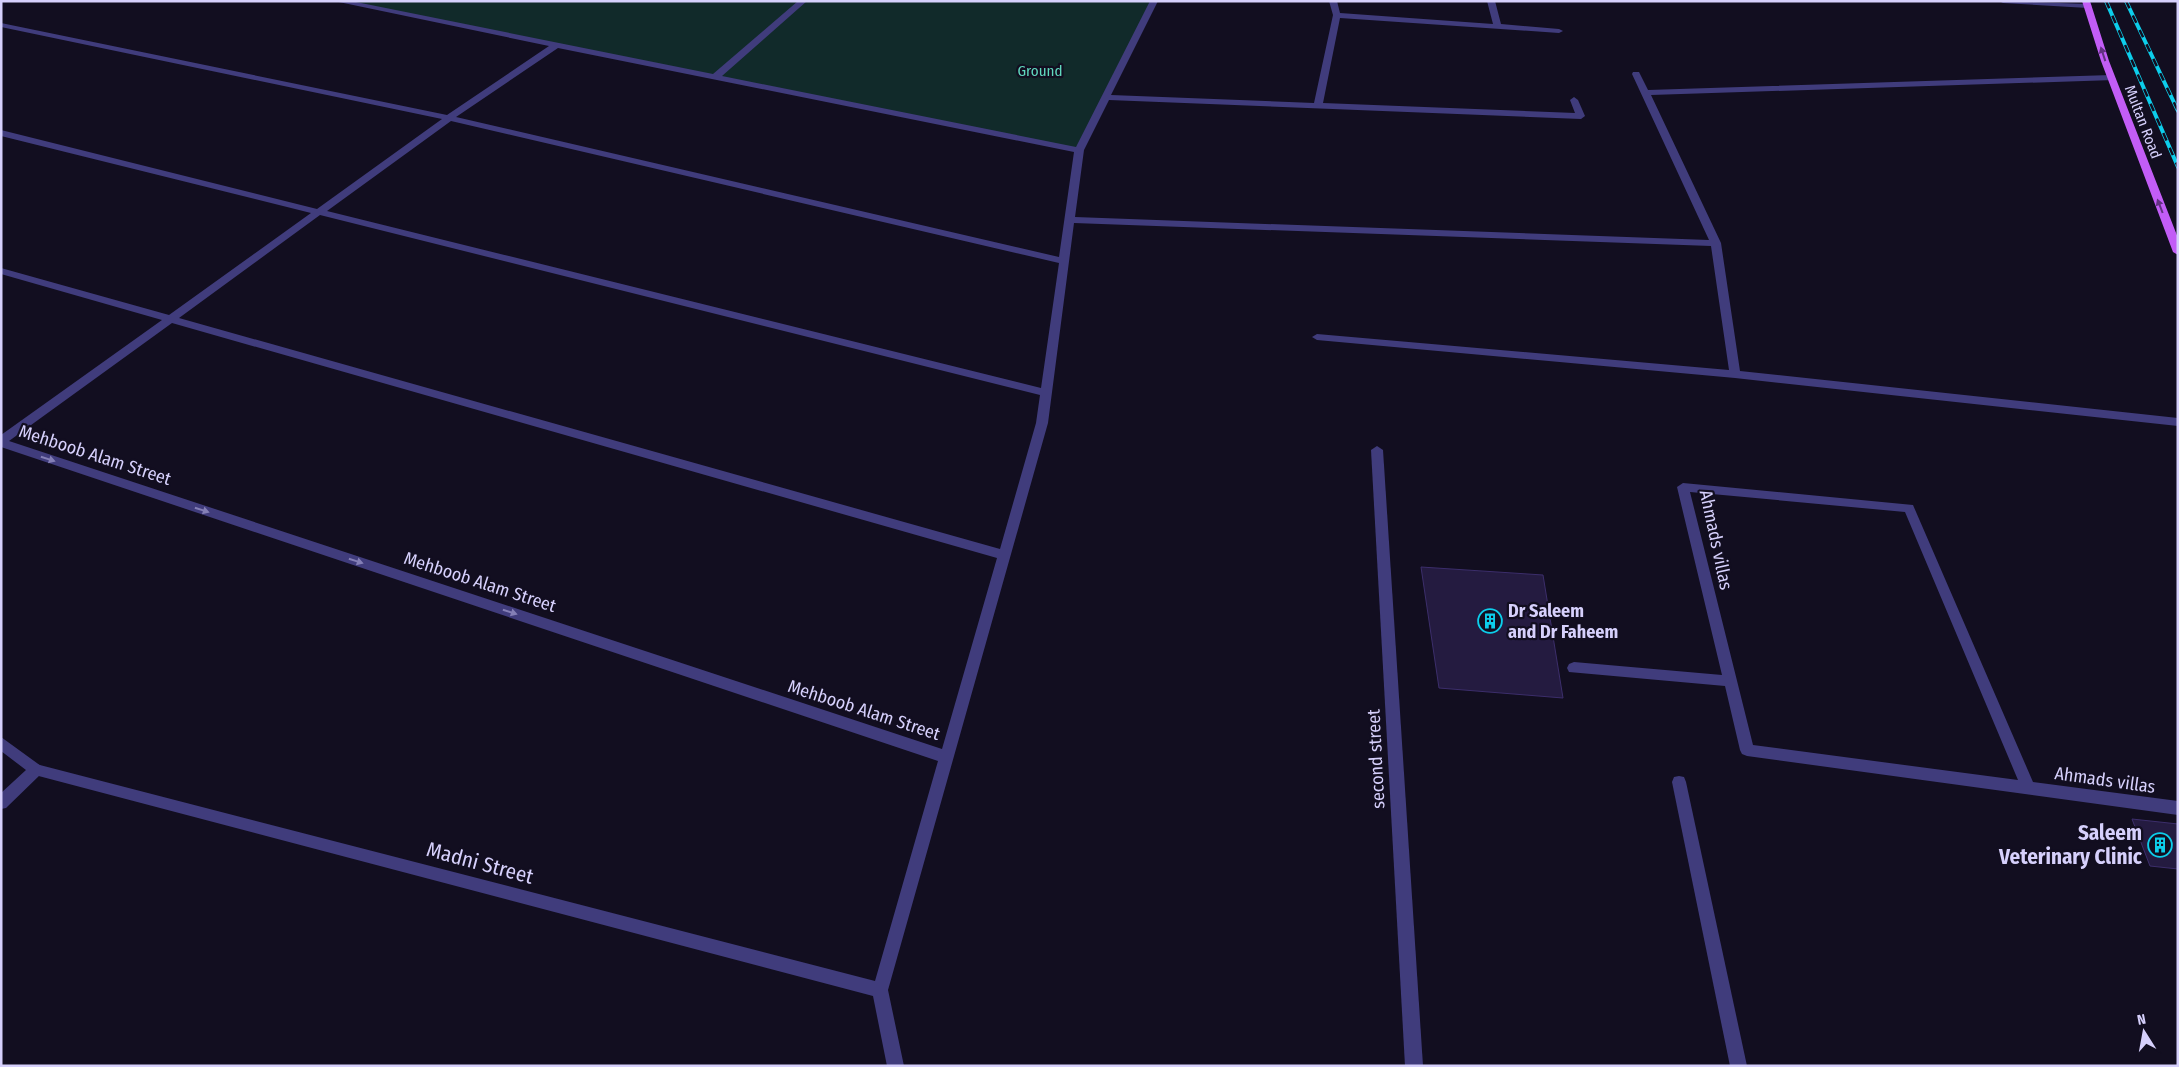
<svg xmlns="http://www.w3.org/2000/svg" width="2179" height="1067" font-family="'Fira Sans Condensed',sans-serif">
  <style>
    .green { fill: #112a2a }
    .building { fill: #241b40; stroke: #3c2e6b }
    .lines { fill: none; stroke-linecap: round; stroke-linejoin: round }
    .minor { fill: #403c7c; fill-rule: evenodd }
    .tertiary { fill: #403c7c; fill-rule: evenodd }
    .primary { fill: #c25df6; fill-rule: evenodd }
    .rail-casing { stroke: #0dceeb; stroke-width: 4 }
    .rail { stroke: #120e20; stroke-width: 2.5; stroke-dasharray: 8; stroke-linecap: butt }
    .oneway { fill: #613280 }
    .oneway2 { fill: #847fb6 }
    .labels { text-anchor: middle; stroke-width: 4.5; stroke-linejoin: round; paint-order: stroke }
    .far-park-label { font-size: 15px; fill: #60d8be; stroke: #120e20 }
    .far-street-label { font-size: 15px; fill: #d6d0fc; stroke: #120e20 }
    .street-label { font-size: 18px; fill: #d6d0fc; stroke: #120e20 }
    .poi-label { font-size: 18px; font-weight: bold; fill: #d6d0fc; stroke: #120e20; text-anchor: start }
    .near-poi-label { font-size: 21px; font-weight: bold; fill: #d6d0fc; stroke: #120e20; text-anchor: end }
    .near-street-label { font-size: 21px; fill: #d6d0fc; stroke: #120e20 }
  </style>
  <rect width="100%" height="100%" fill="#120e20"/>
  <!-- green -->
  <polygon class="green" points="338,1 1154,1 1079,150"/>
  <!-- building -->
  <g class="building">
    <polygon points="1421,567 1543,575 1563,698 1439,688"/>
    <polygon points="2132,819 2178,824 2178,869 2150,866"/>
  </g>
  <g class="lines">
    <!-- minor -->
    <g class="minor">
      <path d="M334 1H351L713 74 798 1H807L722 76 1076 147 1150 1H1158L1111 95 1314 103 1333 15 1329 1H1337L1340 13 1493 24 1487 1H1495L1501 24 1559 29 1563 31 1559 33 1340 18 1323 103 1575 113 1570 100 1574 97 1578 100 1585 116 1581 119 1109 100 1084 150 1075 217 1709 240 1632 74 1633 72H1639L1648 90 2111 75 2114 76V80L1651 95 1721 243 1740 371 2178 418V426L1735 378 1317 340 1312 337 1317 334 1729 370 1711 246 1074 223 1048 423 888 990 904 1066H887L873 996 31 774 29 770 31 766 36 764 875 981 938 761 1 447V435L162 320 1 274V268L169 315 311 213 1 136V130L317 209 442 119 1 27V23L447 115 549 46ZM558 48 1074 152 1059 257 456 117ZM451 121 1059 263 1041 388 327 211ZM320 215 1040 395 1036 423 1000 549 179 318ZM172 323 997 558 942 749 9 441Z"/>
      <polygon points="1999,1 2088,4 2092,6 2088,8 2003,3"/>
      <polygon points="1377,446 1383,450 1423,1066 1405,1066 1371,450"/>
      <path d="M1683 483 1913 505 2033 782 2178 801V815L1747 756 1742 754 1740 750 1725 686 1569 672 1567 668 1569 664 1574 662 1722 675 1677 487ZM1690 492 1905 512 2018 780 1753 745Z"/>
      <polygon points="1679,776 1684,777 1686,782 1747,1066 1730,1066 1672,782 1674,777"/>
    </g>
    <!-- tertiary -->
    <polygon class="tertiary" points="1,737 41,766 43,770 41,774 6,808 1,809 1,793 26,770 1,751"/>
    <!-- primary -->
    <polygon class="primary" points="2082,1 2090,1 2109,61 2178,238 2178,255 2173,252 2101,61"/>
    <!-- rail casing -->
    <g class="rail-casing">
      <g id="rail">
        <polyline points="2106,1 2178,167"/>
        <polyline points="2126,1 2178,111"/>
      </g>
    </g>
    <!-- rail -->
    <use href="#rail" class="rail"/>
  </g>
  <!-- one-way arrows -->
  <defs><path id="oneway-solid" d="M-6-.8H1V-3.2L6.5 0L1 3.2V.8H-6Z" transform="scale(1.25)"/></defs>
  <g class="oneway">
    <use href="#oneway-solid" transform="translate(2103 54) rotate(-108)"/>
    <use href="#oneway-solid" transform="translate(2160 206) rotate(-111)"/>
  </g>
  <g class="oneway2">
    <use href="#oneway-solid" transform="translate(48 459) rotate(18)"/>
    <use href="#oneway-solid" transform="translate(202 510) rotate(18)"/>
    <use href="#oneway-solid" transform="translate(356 561) rotate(18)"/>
    <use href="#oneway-solid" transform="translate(510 612) rotate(18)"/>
  </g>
  <!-- icons -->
  <defs>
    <g id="building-ring" transform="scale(1.25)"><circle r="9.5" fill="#120e20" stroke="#0dceeb" stroke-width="1.5"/><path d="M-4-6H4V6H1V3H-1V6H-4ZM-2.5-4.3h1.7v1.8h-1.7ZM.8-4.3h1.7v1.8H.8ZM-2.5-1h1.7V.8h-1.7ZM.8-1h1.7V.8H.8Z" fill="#0dceeb"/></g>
  </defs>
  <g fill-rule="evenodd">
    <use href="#building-ring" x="1490" y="621"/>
    <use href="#building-ring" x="2160" y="845"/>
  </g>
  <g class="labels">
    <!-- far-park labels -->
    <g class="far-park-label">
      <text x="1040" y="76">Ground</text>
    </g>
    <!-- far-street labels -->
    <g class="far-street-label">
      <text transform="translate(2143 122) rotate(69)" y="5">Multan Road</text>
    </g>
    <!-- street labels -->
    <g class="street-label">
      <text transform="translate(95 455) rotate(18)" y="6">Mehboob Alam Street</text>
      <text transform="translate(1716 540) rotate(78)" y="6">Ahmads villas</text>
      <text transform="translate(480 582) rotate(18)" y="6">Mehboob Alam Street</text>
      <text transform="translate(864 710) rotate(18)" y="6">Mehboob Alam Street</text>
      <text transform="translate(1376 759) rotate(-93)" y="6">second street</text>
      <text transform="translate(2105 780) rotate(8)" y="6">Ahmads villas</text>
    </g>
    <!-- poi labels -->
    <g class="poi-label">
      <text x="1508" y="617">Dr Saleem<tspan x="1508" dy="21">and Dr Faheem</tspan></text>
    </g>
    <!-- near-poi labels -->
    <g class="near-poi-label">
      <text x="2142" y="840">Saleem<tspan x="2142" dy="24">Veterinary Clinic</tspan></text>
    </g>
    <!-- near-street labels -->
    <g class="near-street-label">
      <text transform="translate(480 863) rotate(15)" y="7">Madni Street</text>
    </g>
  </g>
  <!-- border -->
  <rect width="2179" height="1067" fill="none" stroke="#d6d0fc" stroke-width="5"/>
  <!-- north arrow -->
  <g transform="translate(2144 1032) rotate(349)" stroke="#120e20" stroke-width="4" paint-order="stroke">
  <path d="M0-4L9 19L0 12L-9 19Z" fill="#d6d0fc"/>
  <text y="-8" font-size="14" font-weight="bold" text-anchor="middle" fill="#d6d0fc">N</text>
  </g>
</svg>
